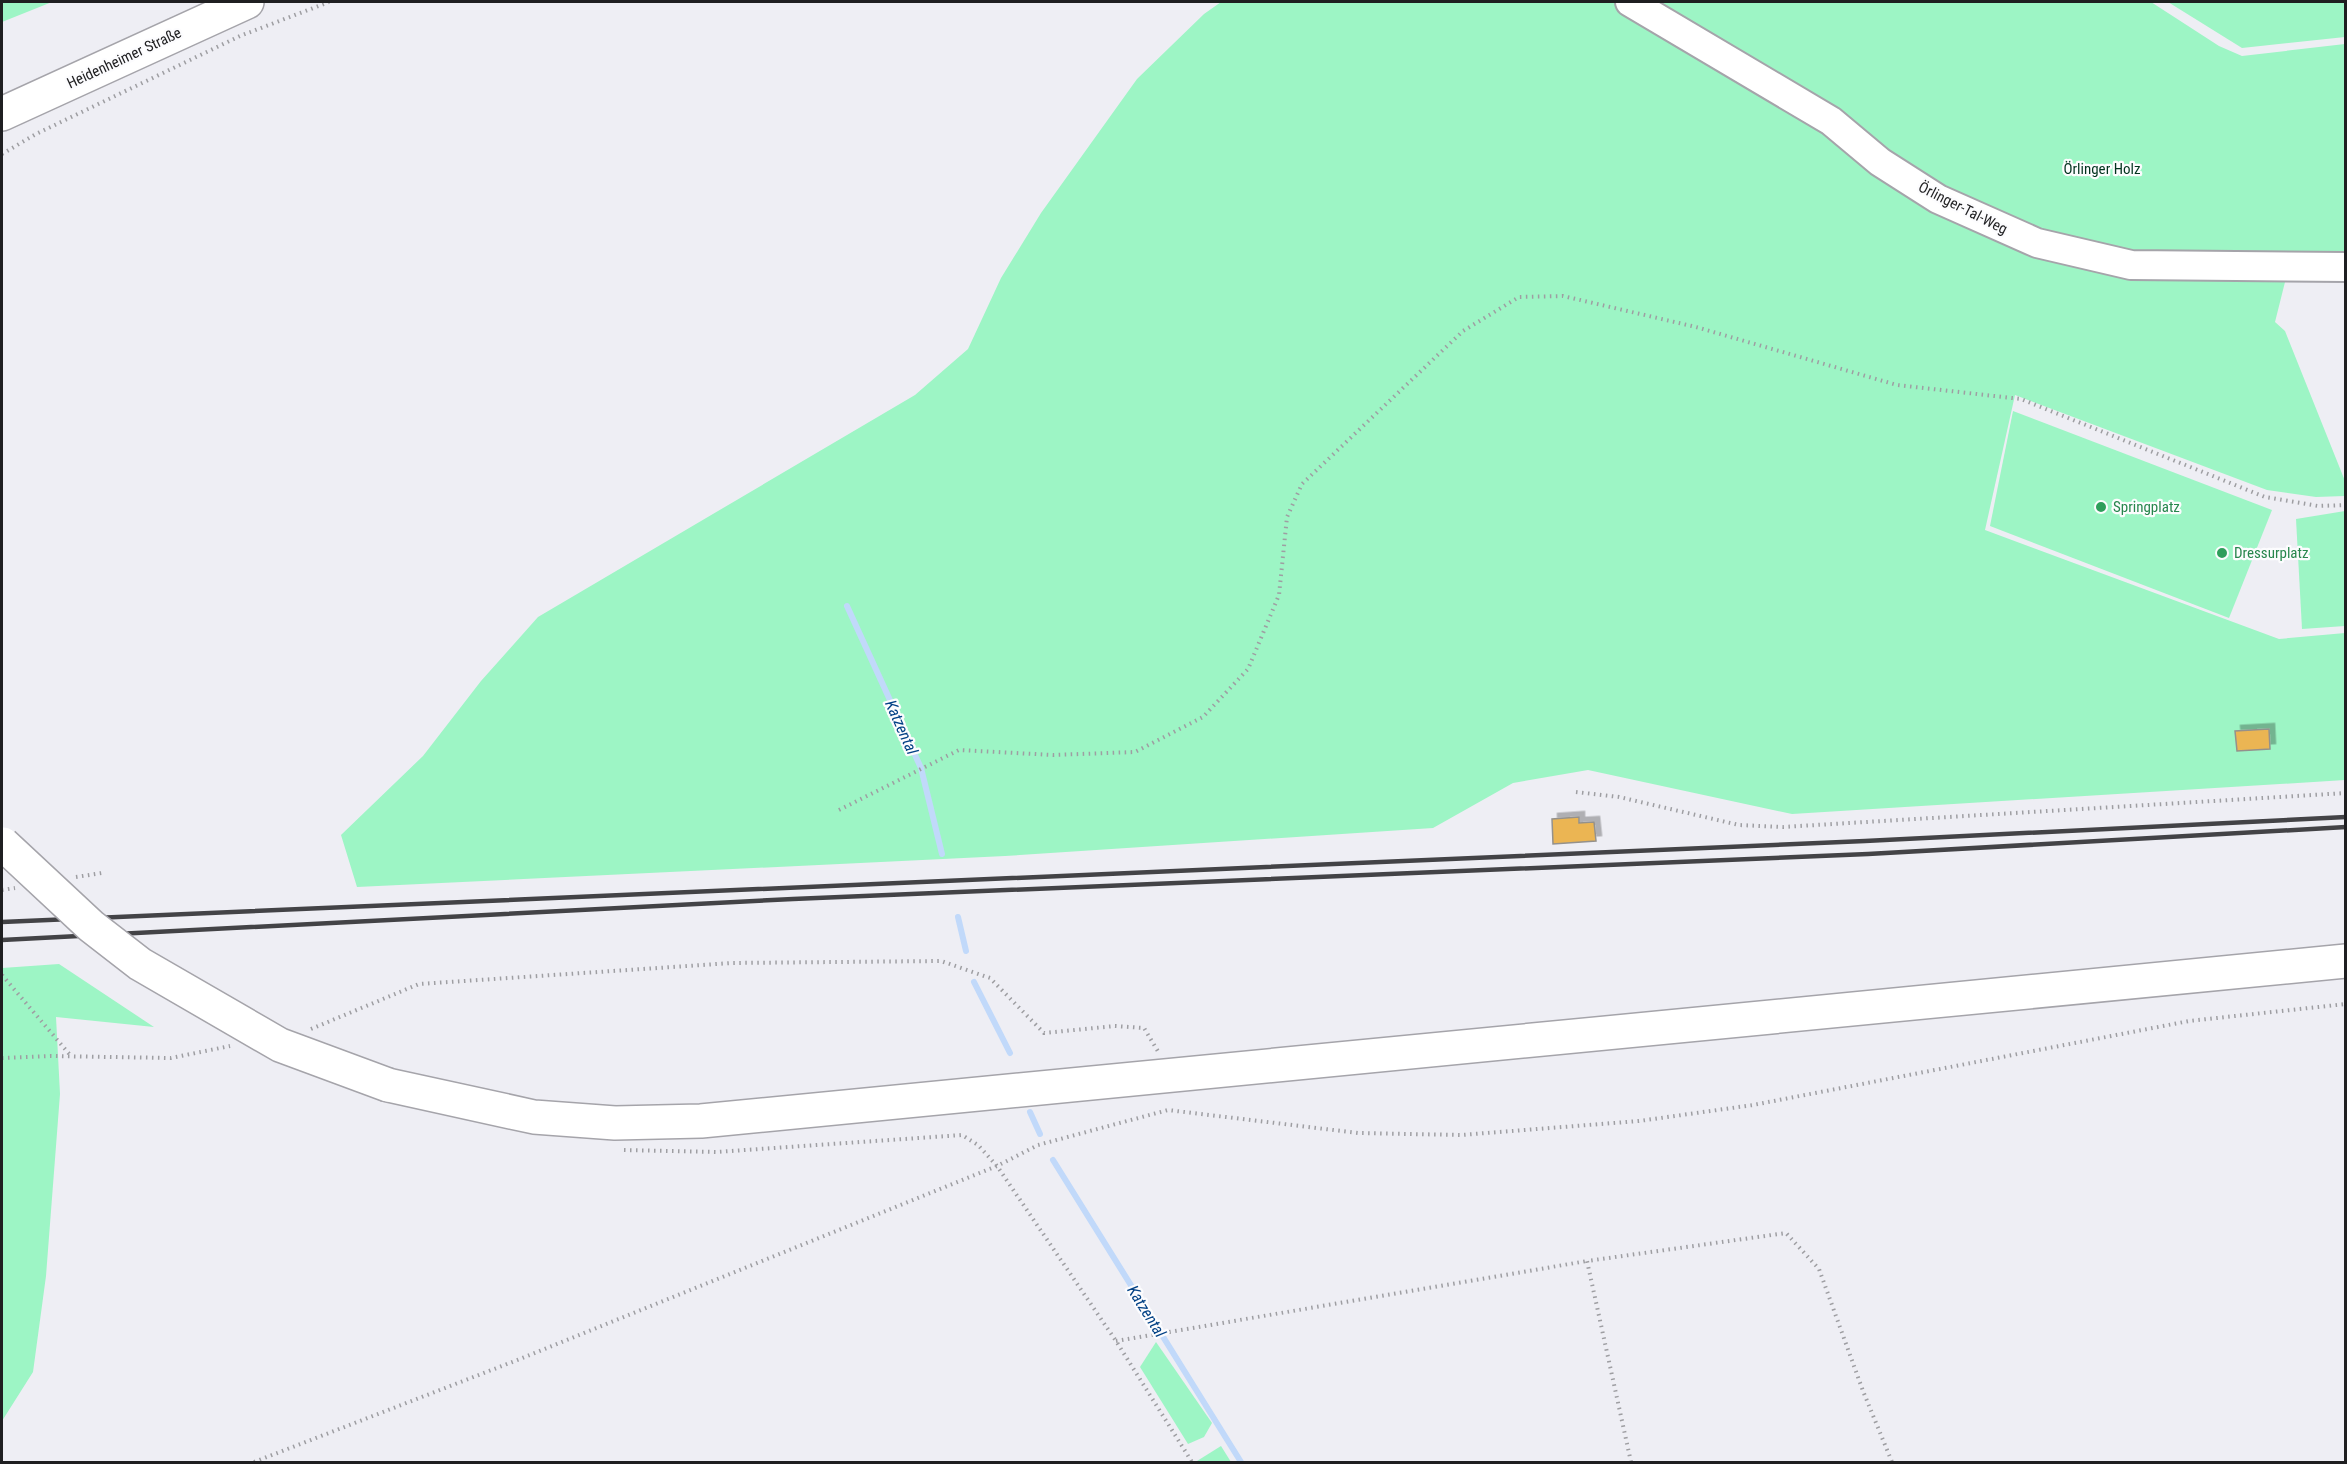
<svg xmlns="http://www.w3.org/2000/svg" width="2347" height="1464" font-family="'Roboto Condensed',sans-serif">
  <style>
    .green { fill: #9df5c5 }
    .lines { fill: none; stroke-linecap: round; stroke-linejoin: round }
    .stream { stroke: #c1d9fa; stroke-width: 6 }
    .building { fill: #ebb553; stroke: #94918c; stroke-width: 1.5; filter: url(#shadow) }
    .minor-casing { stroke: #a5a4aa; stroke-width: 32 }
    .major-casing { stroke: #a5a4aa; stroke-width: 36 }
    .path { stroke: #9e9ea2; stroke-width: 4; stroke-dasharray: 1.5 4.5; stroke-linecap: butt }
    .minor { stroke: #fff; stroke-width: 28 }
    .major { stroke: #fff; stroke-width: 33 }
    .rail { stroke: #434346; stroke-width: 4.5 }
    .major-bridge-casing { stroke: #a5a4aa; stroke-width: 36; stroke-linecap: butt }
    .major-bridge { stroke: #fff; stroke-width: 33 }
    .leisure-dot { fill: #2e9e5b; stroke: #fcfcfe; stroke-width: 2 }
    .labels { text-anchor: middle; stroke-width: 4.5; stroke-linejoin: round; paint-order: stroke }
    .street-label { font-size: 15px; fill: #1f1f21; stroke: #fcfcfe }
    .park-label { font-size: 15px; fill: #01331e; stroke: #fcfcfe }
    .leisure-label { font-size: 15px; fill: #27864d; stroke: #fcfcfe; text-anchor: start }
    .water-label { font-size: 16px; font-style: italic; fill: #024185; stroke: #fcfcfe }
  </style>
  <defs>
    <filter id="shadow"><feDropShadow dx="5.5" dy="-5.5" stdDeviation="0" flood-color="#0004"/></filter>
  </defs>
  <rect width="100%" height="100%" fill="#eeeef4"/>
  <!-- green -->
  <g class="green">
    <polygon points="2,2 52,2 2,22"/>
    <polygon points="1221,2 2151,2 2219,46 2242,56 2345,44 2345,253 2292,254 2275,322 2285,331 2345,481 2345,496 2316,497 2267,490 2015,395 1985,530 2279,639 2345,633 2345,780 1792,814 1588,770 1513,783 1433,828 1005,856 357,887 341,835 423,756 481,681 538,617 915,395 968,349 1001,278 1041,213 1137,79 1204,14"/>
    <polygon points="2168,2 2345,2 2345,37 2242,48"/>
    <polygon points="2013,411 2272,510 2229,618 1990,526"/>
    <polygon points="2345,511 2345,626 2302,629 2296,519"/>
    <polygon points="59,964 154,1027 56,1017 60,1094 46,1276 33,1372 2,1421 2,968"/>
    <polygon points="1156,1342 1212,1423 1204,1437 1188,1444 1140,1367"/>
    <polygon points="1221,1446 1231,1462 1197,1461"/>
  </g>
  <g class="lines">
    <!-- stream -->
    <g class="stream">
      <polyline points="847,606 921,768 942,854"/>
      <polyline points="958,917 966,951"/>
      <polyline points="974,982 1010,1053"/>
      <polyline points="1030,1112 1040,1134"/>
      <polyline points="1053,1160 1241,1462"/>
    </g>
  </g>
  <!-- building -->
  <g class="building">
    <polygon points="2269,729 2270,749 2237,751 2235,731"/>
    <polygon points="1579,817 1579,823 1594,822 1596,841 1553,844 1552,819"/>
  </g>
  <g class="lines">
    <!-- minor casing -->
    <g class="minor-casing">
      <polyline id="minor" points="1630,2 1831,121 1880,162 1938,199 2037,243 2131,265 2346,267"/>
    </g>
    <!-- major casing -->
    <g class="major-casing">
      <g id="major">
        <polyline points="2,114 247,2"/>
        <polyline points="388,1085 534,1117 615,1123 701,1121 2346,961"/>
      </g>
    </g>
    <!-- path -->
    <g class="path">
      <polyline points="2,154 36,134 240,36 329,2"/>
      <polyline points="1576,792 1619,797 1739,825 1783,827 2346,793"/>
      <polyline points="839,810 959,750 1053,755 1135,752 1203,717 1248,669 1279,595 1287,517 1302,484 1463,331 1519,297 1563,296 1696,327 1897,385 2021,399 2265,497 2318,506 2346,505"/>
      <polyline points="76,877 102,873"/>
      <polyline points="2,890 15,888"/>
      <polyline points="2,975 71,1056"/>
      <polyline points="311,1029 419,984 732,963 941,961 990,978 1044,1033 1115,1026 1144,1028 1159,1053"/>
      <polyline points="2,1058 51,1056 171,1058 230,1046"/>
      <polyline points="624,1150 716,1152 962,1135 978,1145 997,1166 1116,1341 1192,1462"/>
      <polyline points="1116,1341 1587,1261"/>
      <polyline points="254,1462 520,1359 997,1166 1038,1145 1168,1110 1358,1133 1461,1135 1639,1121 1753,1105 2189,1021 2346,1004"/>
      <polyline points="1631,1462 1587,1261 1786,1233 1819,1269 1863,1391 1892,1462"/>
    </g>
    <!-- minor -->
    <use href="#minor" class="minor"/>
    <!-- major -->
    <use href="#major" class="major"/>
    <!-- rail -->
    <g class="rail">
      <polyline points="2,922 1865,841 2346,817"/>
      <polyline points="2,940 793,899 1868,854 2346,827"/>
    </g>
    <!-- major-bridge casing -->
    <g class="major-bridge-casing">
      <polyline id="major-bridge" points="3,844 91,926 140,964 280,1045 388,1085"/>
    </g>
    <!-- major-bridge -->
    <use href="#major-bridge" class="major-bridge"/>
  </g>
  <!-- markers -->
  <g class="leisure-dot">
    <circle cx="2101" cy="507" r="6"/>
    <circle cx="2222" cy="553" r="6"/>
  </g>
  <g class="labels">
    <!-- street labels -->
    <g class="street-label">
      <text transform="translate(124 58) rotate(-25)" y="5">Heidenheimer Straße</text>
      <text transform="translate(1963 208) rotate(27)" y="5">Örlinger-Tal-Weg</text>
    </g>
    <!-- park labels -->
    <g class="park-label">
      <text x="2102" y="174">Örlinger Holz</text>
    </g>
    <!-- leisure labels -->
    <g class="leisure-label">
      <text x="2113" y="512">Springplatz</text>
      <text x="2234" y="558">Dressurplatz</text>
    </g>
    <!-- water labels -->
    <g class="water-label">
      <text transform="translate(902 727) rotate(66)" y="6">Katzental</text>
      <text transform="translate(1147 1311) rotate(58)" y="6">Katzental</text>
    </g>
  </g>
  <!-- border -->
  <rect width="2347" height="1464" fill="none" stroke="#1f1f21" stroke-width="6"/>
</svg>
